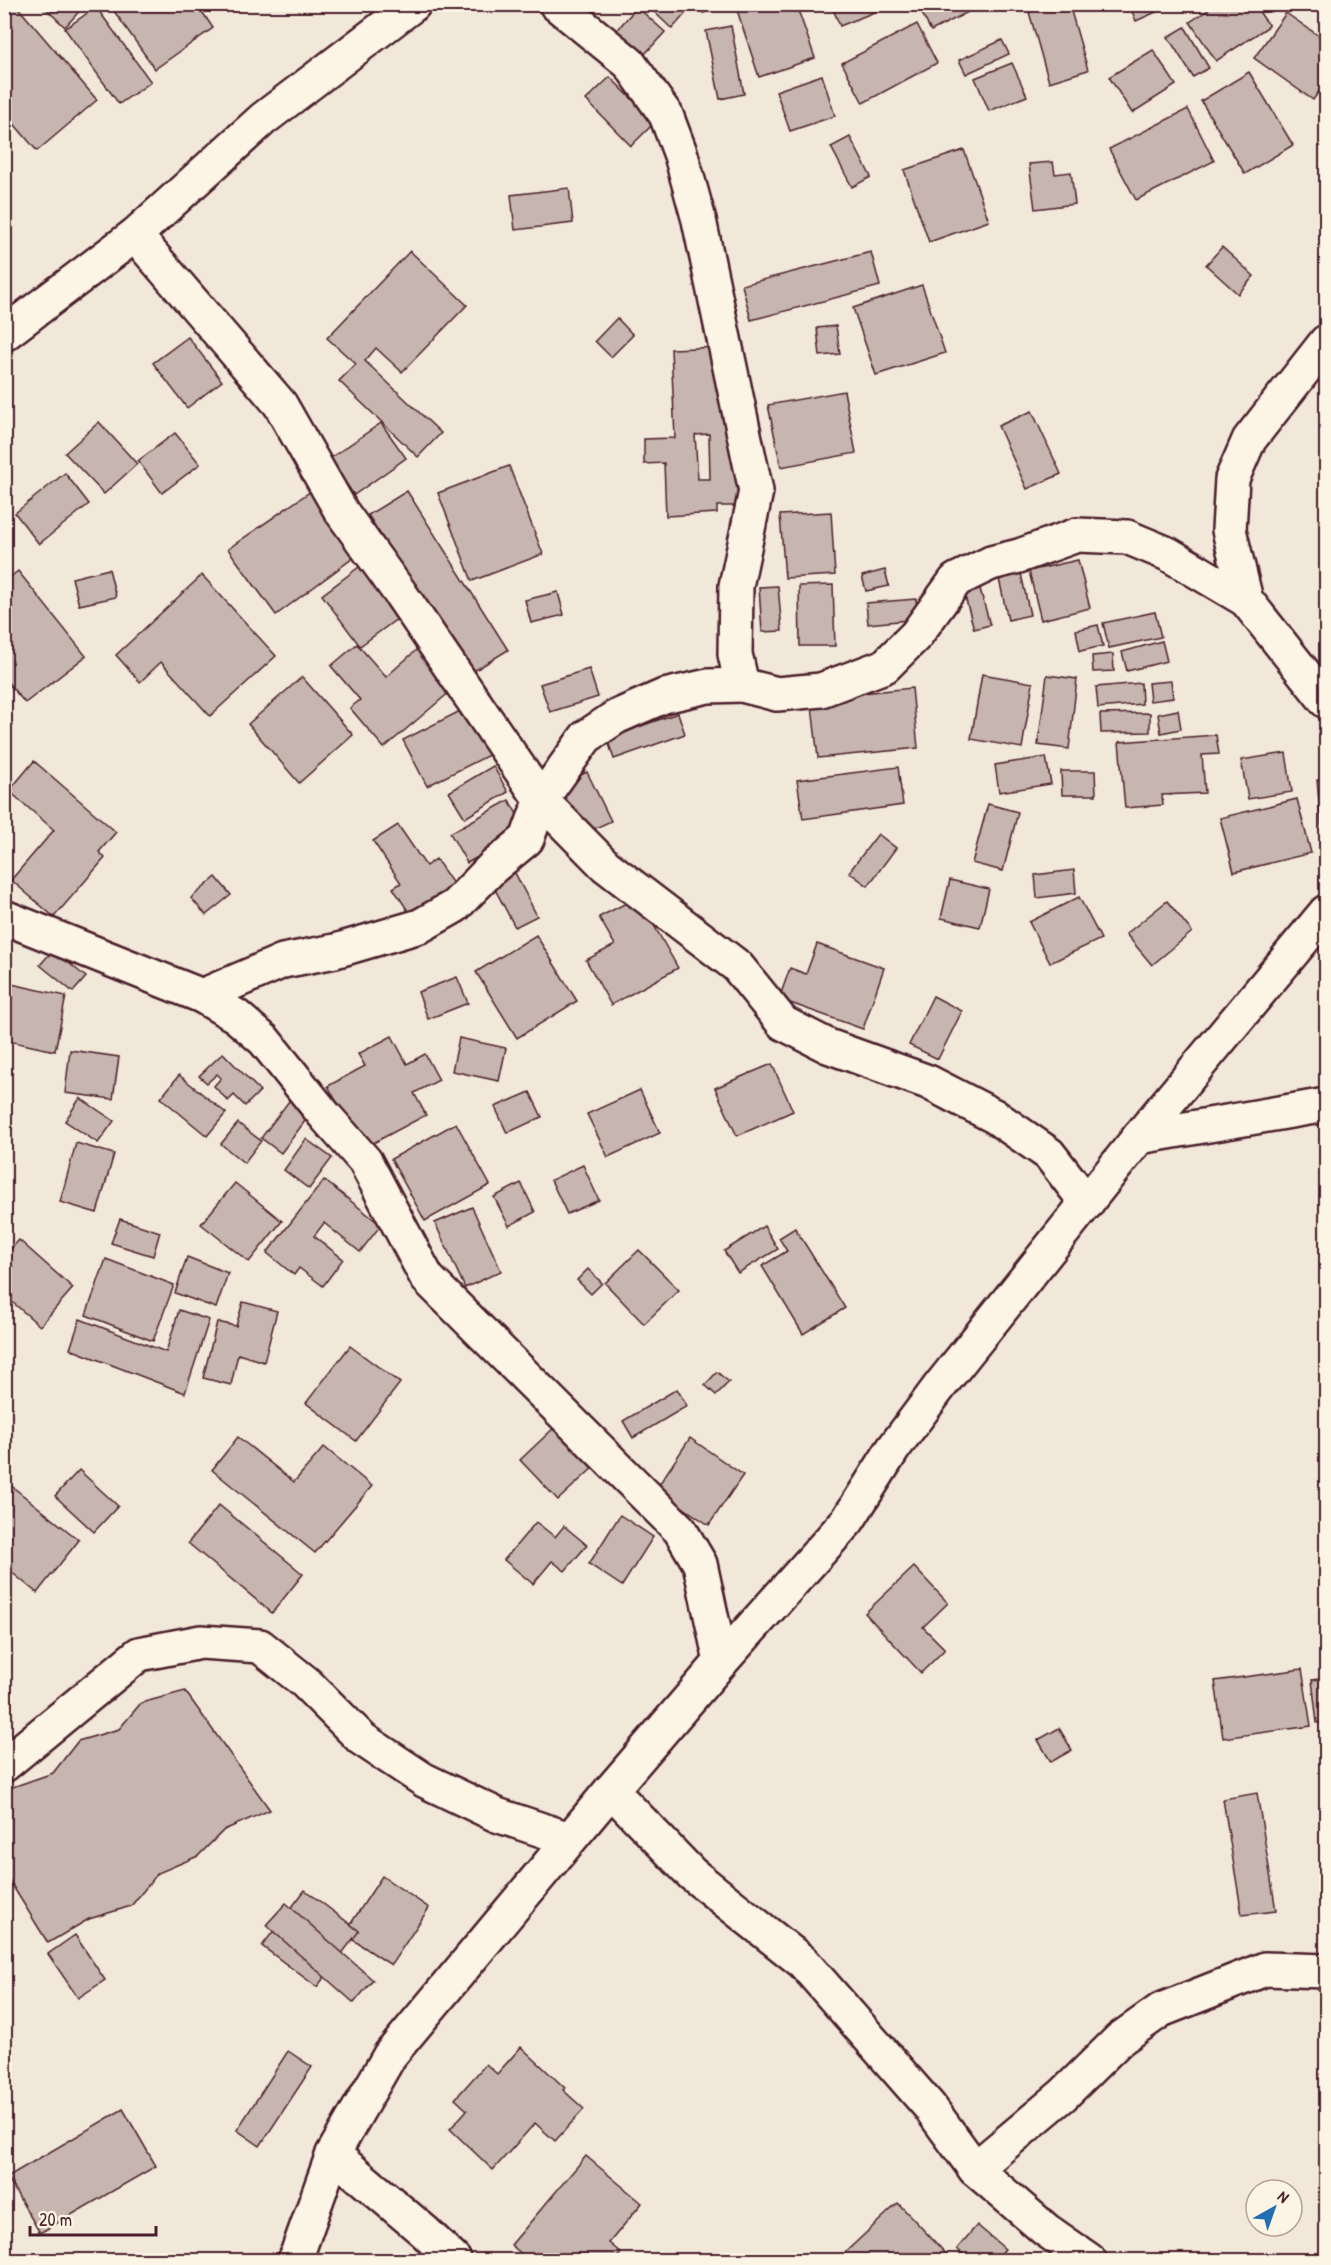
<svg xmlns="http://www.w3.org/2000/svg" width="1331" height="2265" font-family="'Patrick Hand',sans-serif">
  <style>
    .building { fill: #c7b6af; stroke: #4a1f2b; stroke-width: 1.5; fill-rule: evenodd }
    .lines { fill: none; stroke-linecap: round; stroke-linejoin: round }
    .minor-casing { stroke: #4a1f2b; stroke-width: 38 }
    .major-casing { stroke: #4a1f2b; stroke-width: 38 }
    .minor { stroke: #fcf5e5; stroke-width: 33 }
    .major { stroke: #fcf5e5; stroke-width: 33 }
  </style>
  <rect width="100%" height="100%" fill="#f1e8da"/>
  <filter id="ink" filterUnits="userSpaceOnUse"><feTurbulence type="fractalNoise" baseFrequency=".0167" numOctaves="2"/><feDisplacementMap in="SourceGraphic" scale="12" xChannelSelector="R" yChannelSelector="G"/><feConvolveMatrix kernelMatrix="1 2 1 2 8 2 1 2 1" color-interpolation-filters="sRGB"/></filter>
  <g filter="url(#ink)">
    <!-- building -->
    <g class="building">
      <polygon points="4,4 15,4 97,100 37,151 4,112"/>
      <polygon points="41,4 86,4 65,27"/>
      <polygon points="109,4 197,4 213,28 155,69"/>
      <polygon points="646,4 693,4 693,5 672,29"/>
      <polygon points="700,4 730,4 703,13"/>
      <polygon points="753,4 796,4 815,58 759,77 737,10"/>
      <polygon points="831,4 894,4 840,26"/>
      <polygon points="917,4 976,4 978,7 931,31"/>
      <polygon points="1054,4 1069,4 1088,70 1049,82 1029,12"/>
      <polygon points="1129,4 1174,4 1136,21"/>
      <polygon points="1217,4 1254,4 1269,26 1216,61 1190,22"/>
      <polygon points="96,7 151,82 119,104 65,29"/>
      <polygon points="637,7 665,32 644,55 616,31"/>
      <polygon points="1286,13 1326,41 1326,81 1313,100 1254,58"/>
      <polygon points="917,24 937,63 863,103 842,63"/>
      <polygon points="731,26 744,94 720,99 706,31"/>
      <polygon points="1185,27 1209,68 1193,77 1168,37"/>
      <polygon points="1002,40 1009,54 966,74 959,60"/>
      <polygon points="1153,50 1176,85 1132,113 1109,77"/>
      <polygon points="1012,63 1027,96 989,111 975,78"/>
      <polygon points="1249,72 1293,145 1245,174 1201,101"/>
      <polygon points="822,75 835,116 790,131 776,91"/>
      <polygon points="610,77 655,122 631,146 586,100"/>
      <polygon points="1188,109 1214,161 1136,200 1109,149"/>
      <polygon points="850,137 871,177 852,187 831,147"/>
      <polygon points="964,150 989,221 929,242 904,170"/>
      <polygon points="1053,162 1055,174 1071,172 1075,204 1035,209 1029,164"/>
      <polygon points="569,188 573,223 515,230 511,195"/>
      <polygon points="1222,247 1254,276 1238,294 1206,265"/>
      <polygon points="410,251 467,305 402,372 376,348 365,361 441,433 418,457 339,381 356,364 327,338"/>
      <polygon points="871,252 880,286 751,320 742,285"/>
      <polygon points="922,285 945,353 876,375 853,308"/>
      <polygon points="617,318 633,335 611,357 595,341"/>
      <polygon points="836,326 840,354 820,356 817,328"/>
      <polygon points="188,337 222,381 187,408 153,363"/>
      <path d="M720 347 735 426 738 506H717V513L666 516 664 463 644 464V439L675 438 671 349ZM709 434 710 479H698L695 435Z"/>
      <polygon points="844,391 856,453 781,467 768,405"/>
      <polygon points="1032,411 1061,474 1027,489 998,426"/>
      <polygon points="99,422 137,464 104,494 65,453"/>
      <polygon points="381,423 406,458 354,495 329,459"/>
      <polygon points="175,433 200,464 162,493 138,461"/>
      <polygon points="509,466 543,554 472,581 438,493"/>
      <polygon points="65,473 89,504 39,544 15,513"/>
      <polygon points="311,491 357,555 276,615 228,549"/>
      <polygon points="407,491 508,650 469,674 368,515"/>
      <polygon points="831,512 835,575 785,578 780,515"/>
      <polygon points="1078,560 1090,608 1041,620 1029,571"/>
      <polygon points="367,561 405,613 360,646 322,595"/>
      <polygon points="109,569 116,597 79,605 72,578"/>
      <polygon points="1020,569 1030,615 1008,620 998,574"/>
      <polygon points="885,570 889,586 866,591 862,576"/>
      <polygon points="18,571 86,656 25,703 4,678 4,582"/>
      <polygon points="202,575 276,656 210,716 161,662 140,682 116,655"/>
      <polygon points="977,578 990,625 974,629 961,582"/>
      <polygon points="833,585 835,646 800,646 799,586"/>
      <polygon points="778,586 782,631 762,632 759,587"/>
      <polygon points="558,592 564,615 531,623 525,600"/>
      <polygon points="916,599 918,619 868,624 866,603"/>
      <polygon points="1155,612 1161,637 1109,648 1103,623"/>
      <polygon points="1098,625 1103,646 1080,651 1076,630"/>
      <polygon points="1162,641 1167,661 1127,671 1122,652"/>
      <polygon points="357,644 386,677 423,644 458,685 384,748 350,708 360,700 331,666"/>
      <polygon points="1113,654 1114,671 1093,672 1092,656"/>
      <polygon points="589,669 598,697 550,712 540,684"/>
      <polygon points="982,674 1033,683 1022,748 971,739"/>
      <polygon points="1047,675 1077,679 1069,749 1038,745"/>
      <polygon points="302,677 353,735 299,783 248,724"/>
      <polygon points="1171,681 1173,698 1150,701 1148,683"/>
      <polygon points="1141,683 1142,704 1098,708 1096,687"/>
      <polygon points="912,688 918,748 818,758 811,698"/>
      <polygon points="470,706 493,753 427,786 403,740"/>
      <polygon points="1178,710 1181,729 1161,733 1158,714"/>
      <polygon points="678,713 685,734 614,759 607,738"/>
      <polygon points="1150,713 1150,732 1101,733 1100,714"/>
      <polygon points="1216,735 1219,754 1202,755 1205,793 1162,795 1163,805 1125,808 1119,742"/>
      <polygon points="1286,753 1292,792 1248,799 1241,760"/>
      <polygon points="1046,757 1051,784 999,792 995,765"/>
      <polygon points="34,761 116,832 99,852 105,858 54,917 11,880 54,830 9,791"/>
      <polygon points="493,766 508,792 465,818 449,792"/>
      <polygon points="898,767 903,805 803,819 797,780"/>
      <polygon points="1061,771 1095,771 1096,795 1062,795"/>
      <polygon points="587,772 611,821 583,834 559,785"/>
      <polygon points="1326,779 1326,844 1323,845 1317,780"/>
      <polygon points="1297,799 1311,853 1234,872 1220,818"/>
      <polygon points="509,800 526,830 467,863 450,833"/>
      <polygon points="988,804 1018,812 1003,871 972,863"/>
      <polygon points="398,825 426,866 436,859 456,888 412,917 393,888 401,883 373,841"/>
      <polygon points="878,834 896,848 868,886 849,872"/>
      <polygon points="511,865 537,916 515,927 488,876"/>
      <polygon points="1074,870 1076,893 1037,898 1035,875"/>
      <polygon points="216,877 231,895 206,915 191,898"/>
      <polygon points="950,880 989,889 980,927 941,918"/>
      <polygon points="638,897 678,968 611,1005 586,960 615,945 599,917"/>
      <polygon points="1079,897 1101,939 1050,963 1029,922"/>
      <polygon points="1167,901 1192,932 1152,965 1126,934"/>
      <polygon points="536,935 577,1001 517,1038 476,972"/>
      <polygon points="817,944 884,968 863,1029 779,999 790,968 806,974"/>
      <polygon points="53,950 86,977 73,992 40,965"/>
      <polygon points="457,977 468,1003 428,1019 418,992"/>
      <polygon points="7,983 66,996 55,1051 4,1040 4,994"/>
      <polygon points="933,996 962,1011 938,1059 909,1045"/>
      <polygon points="392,1036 407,1064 425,1054 439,1080 414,1093 426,1115 362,1149 328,1086 365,1066 358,1054"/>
      <polygon points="459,1038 506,1048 499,1081 452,1071"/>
      <polygon points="70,1050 119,1057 113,1099 65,1093"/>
      <polygon points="223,1053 260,1091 245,1106 234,1095 228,1101 214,1086 221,1078 217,1074 207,1083 199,1076"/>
      <polygon points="772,1064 793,1111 737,1136 715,1088"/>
      <polygon points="179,1075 226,1113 207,1136 161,1098"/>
      <polygon points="640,1090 660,1133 608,1157 587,1114"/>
      <polygon points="530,1092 542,1117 507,1133 495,1107"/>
      <polygon points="292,1097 311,1113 281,1153 261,1138"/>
      <polygon points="80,1098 114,1121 98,1143 65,1121"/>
      <polygon points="238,1123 261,1141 244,1163 221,1144"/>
      <polygon points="456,1123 490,1185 425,1221 391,1159"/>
      <polygon points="306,1139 332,1158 309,1189 284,1170"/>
      <polygon points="76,1143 114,1154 97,1213 60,1202"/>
      <polygon points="583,1165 599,1200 567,1214 551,1180"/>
      <polygon points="324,1180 381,1225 360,1252 324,1223 314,1236 343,1259 323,1286 299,1268 294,1275 267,1253"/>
      <polygon points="235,1183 282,1221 249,1262 201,1224"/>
      <polygon points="521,1183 535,1212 509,1226 494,1197"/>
      <polygon points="472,1207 501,1271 465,1288 435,1223"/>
      <polygon points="120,1219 160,1232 153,1256 111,1243"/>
      <polygon points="764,1226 778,1249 738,1273 724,1251"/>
      <polygon points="795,1228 845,1308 803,1334 762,1266 787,1251 779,1238"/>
      <polygon points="19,1240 73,1288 40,1326 4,1295 4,1256"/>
      <polygon points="639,1250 679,1290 644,1324 605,1283"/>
      <polygon points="187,1257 228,1273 216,1308 175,1293"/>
      <polygon points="106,1259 174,1285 153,1341 86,1315"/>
      <polygon points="588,1269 602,1283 591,1294 577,1280"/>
      <polygon points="243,1302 277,1311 264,1362 238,1354 231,1385 203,1378 217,1322 236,1326"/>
      <polygon points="179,1310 209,1320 185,1393 70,1349 80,1319 166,1352"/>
      <polygon points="350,1346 400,1383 356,1441 306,1403"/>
      <polygon points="717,1372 729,1382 716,1395 705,1385"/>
      <polygon points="677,1389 687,1406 633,1438 623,1421"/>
      <polygon points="558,1424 596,1465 558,1500 520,1460"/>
      <polygon points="238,1437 294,1482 324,1447 372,1486 315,1553 212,1470"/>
      <polygon points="690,1438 743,1475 709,1525 656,1489"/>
      <polygon points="79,1470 118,1506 94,1532 55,1496"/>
      <polygon points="4,1480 79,1540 37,1593 4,1566"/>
      <polygon points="219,1505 303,1574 272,1613 188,1543"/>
      <polygon points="620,1515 653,1537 622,1586 589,1564"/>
      <polygon points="536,1522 555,1537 564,1526 587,1545 565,1571 552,1561 533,1584 504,1560"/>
      <polygon points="914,1567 948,1603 923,1627 945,1649 921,1673 865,1613"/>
      <polygon points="1302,1669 1311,1726 1223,1738 1215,1681"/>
      <polygon points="1326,1678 1326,1722 1317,1723 1312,1680"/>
      <polygon points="185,1691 270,1810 224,1830 198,1856 158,1873 131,1906 89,1919 48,1943 4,1872 4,1790 53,1773 78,1741 119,1729 141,1703"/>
      <polygon points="1059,1728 1072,1750 1051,1762 1038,1740"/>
      <polygon points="1257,1793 1276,1911 1242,1915 1223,1799"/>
      <polygon points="382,1876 429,1908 391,1965 344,1934"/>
      <polygon points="305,1890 359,1931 317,1987 262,1946"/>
      <polygon points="286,1903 373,1980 354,2003 266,1925"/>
      <polygon points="75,1935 105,1980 78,1998 48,1954"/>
      <polygon points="521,2047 565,2088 563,2090 584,2109 555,2141 535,2123 493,2170 450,2129 467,2110 455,2099 486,2064 497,2074"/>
      <polygon points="288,2051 312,2067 260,2146 237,2130"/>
      <polygon points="123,2109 156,2166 40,2233 7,2177"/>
      <polygon points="586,2156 642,2203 609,2243 621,2253 615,2260 529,2260 511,2245"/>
      <polygon points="898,2203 952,2260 837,2260"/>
      <polygon points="977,2225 1005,2249 995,2260 970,2260 957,2249"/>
    </g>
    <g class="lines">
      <!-- minor casing -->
      <g class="minor-casing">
        <g id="minor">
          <polyline points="556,4 629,63 666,115 681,155 699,220 756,491 736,586 735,654 742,685 777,694 821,690 885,666 916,635 956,580 991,563 1019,556 1077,535 1127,537 1168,554 1246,600"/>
          <polyline points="135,235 280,404 341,511 400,593 541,800 606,866 737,966 783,1023 828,1046 928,1082 994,1116 1049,1154 1087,1203"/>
          <polyline points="1326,342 1249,440 1232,479 1229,530 1246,600 1326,701"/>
          <polyline points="4,917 202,996 236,1016 264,1040 326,1117 365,1161 427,1278 680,1530 700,1564 721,1662"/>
          <polyline points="202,996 283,961 335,951 420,926 455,906 493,867 527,839 541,800 586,737 616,717 664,696 708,686 742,685"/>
          <polyline points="1139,1137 1326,1105"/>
          <polyline points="4,1765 139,1654 201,1642 260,1646 305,1682 362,1739 424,1780 497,1815 569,1839"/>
          <polyline points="611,1790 692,1874 803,1962 929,2106 975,2169 1046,2230 1089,2260"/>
          <polyline points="333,2154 425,2232 454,2260"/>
          <polyline points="975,2169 1063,2095 1120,2039 1161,2010 1265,1969 1326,1971"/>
          <polyline points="295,2260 333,2154 390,2055 611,1790 721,1662 848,1520 893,1449 940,1386 1139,1137 1326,912"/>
        </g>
      </g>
      <!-- major casing -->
      <g class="major-casing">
        <polyline id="major" points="4,334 135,235 263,119 414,4"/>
      </g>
      <!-- minor -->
      <use href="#minor" class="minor"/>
      <!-- major -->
      <use href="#major" class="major"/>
    </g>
  </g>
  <!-- margin -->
  <rect width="1331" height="2265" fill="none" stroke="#fcf5e5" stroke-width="24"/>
  <rect x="12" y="12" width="1307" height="2241" fill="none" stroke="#4a1f2b" stroke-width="2" filter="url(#ink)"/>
  <!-- north arrow -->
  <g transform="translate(1274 2208) rotate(40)"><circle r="28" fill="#fcf5e5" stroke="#b59f9b" stroke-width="1.5"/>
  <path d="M0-4.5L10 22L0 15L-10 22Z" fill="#1f6fb2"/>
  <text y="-9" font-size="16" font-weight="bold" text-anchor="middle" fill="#4a1f2b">N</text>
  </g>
  <!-- scale -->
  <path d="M30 2226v9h126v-9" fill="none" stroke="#4a1f2b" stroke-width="3"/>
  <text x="39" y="2226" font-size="18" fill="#4a1f2b" stroke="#fcf5e5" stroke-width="4.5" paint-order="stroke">20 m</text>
</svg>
